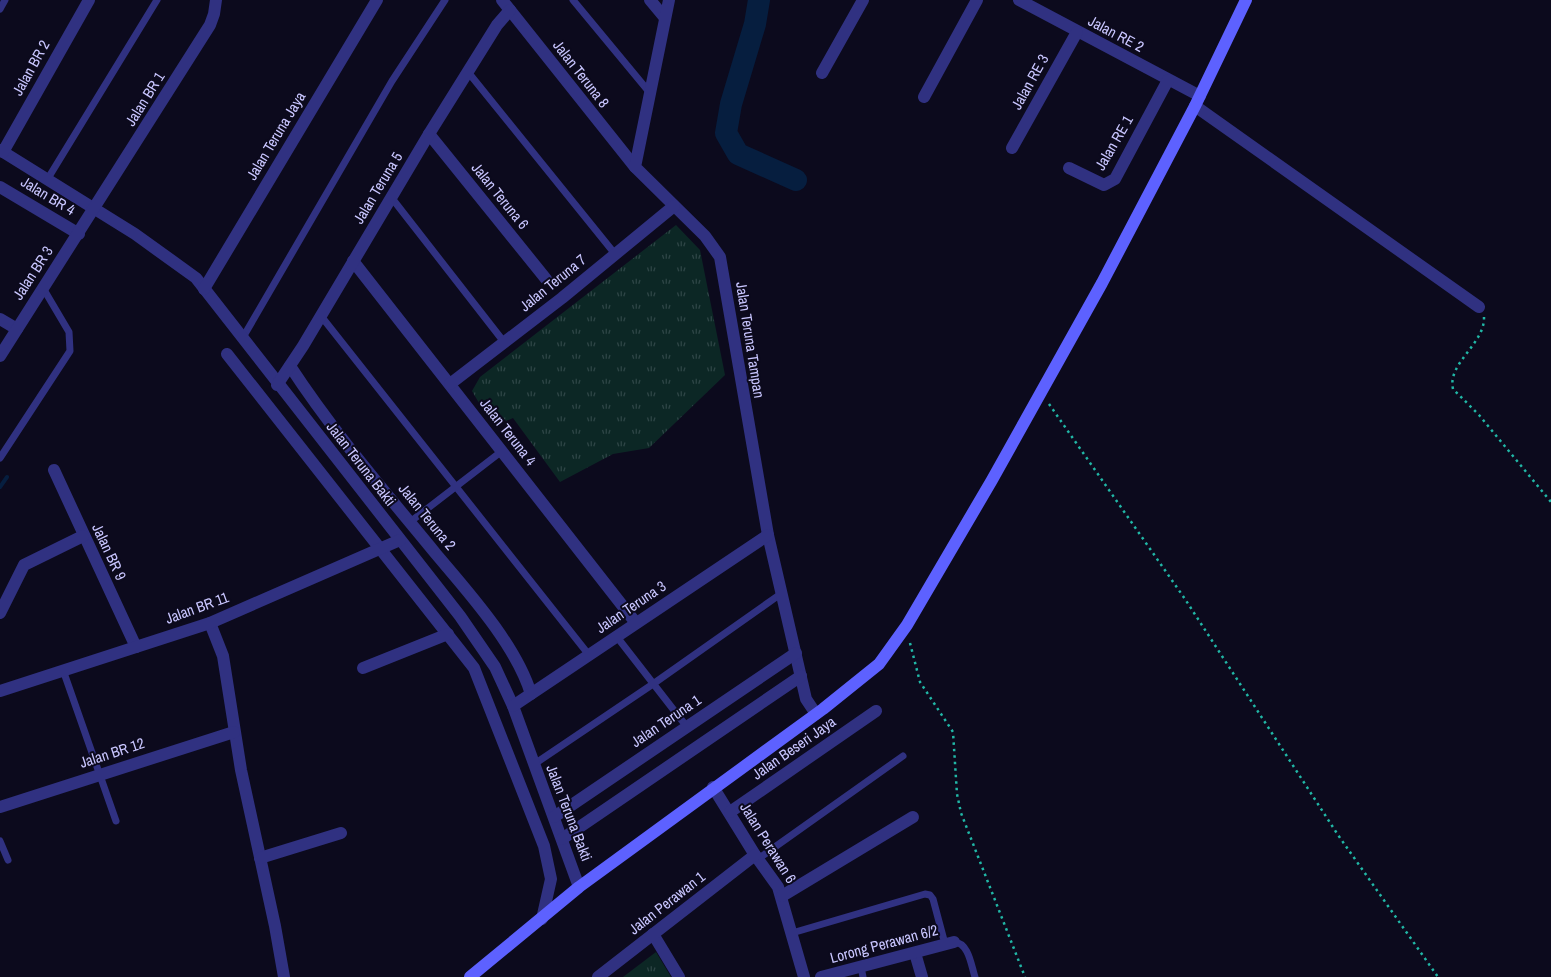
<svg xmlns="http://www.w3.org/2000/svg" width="1551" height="977" font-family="'Archivo Narrow',sans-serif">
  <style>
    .park { fill: url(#park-tufts) }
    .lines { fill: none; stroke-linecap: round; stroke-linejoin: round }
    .stream { stroke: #061e3f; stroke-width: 4 }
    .river { stroke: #061e3f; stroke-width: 22 }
    .path { stroke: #21b7a6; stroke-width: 2.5; stroke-dasharray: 2.5 4; stroke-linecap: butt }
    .lane { stroke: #303181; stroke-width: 7 }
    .street { stroke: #303181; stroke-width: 12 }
    .secondary { stroke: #5d61ff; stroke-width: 12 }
    .labels { text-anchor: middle; stroke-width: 4; stroke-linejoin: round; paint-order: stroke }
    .street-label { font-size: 15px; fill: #c9c6ff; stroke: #0c0a1d }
  </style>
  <defs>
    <pattern id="park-tufts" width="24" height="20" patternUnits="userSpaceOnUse" patternTransform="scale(1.25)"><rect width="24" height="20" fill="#0c2725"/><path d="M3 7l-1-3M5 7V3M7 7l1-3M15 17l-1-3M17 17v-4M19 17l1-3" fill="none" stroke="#2e4546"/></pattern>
  </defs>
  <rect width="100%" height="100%" fill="#0c0a1d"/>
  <!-- park -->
  <g class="park">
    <polygon points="676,225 700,250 725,375 649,448 613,454 560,482 513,418 506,421 487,399 479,403 472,391 480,377"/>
    <polygon points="656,952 671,977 623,977"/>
  </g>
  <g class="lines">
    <!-- stream -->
    <polyline class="stream" points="0,487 7,477"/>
    <!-- river -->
    <polyline class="river" points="759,0 755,24 731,104 726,133 738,154 796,180"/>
    <!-- path -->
    <g class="path">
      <path d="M1484 317C1485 344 1447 363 1453 389L1479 415 1551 502"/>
      <polyline points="1049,404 1185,599 1338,835 1438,977"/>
      <polyline points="910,643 920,682 953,732 957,794 961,813 1025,977"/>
    </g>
    <!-- lane -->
    <g class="lane">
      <polyline points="573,0 650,93"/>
      <polyline points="0,9 5,0"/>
      <polyline points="468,72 615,254"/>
      <polyline points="47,180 157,0"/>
      <polyline points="391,197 504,342"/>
      <polyline points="321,316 589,655"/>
      <polyline points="242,339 392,81 445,0"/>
      <polyline points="0,458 70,351 69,332 43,288"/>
      <polyline points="410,522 502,451"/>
      <polyline points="617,637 687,727"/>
      <polyline points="63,670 116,821"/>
      <polyline points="533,765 653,684 782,593"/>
      <polyline points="0,841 8,860"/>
      <polyline points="758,859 903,756"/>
      <polyline points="792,933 925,894 930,895 933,899 945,944"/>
      <path d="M954 942C969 943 971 965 975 977"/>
      <polyline points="861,967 863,977"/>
    </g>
    <!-- street -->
    <g class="street">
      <polyline points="502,0 635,167"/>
      <polyline points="650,0 665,18"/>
      <polyline points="669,0 635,167 705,236 720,257 768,535 806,699 816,714"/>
      <polyline points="1019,0 1200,96"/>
      <polyline points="822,73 863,0"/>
      <polyline points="924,97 977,0"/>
      <polyline points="1195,106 1479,307"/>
      <polyline points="429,134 546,279"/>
      <polyline points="1012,148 1077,32"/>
      <polyline points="0,150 135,234 196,278 460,616 495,667 513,706 579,887"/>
      <polyline points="3,152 89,0"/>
      <polyline points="1069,168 1104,185 1115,179 1168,80"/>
      <polyline points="0,187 79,234"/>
      <polyline points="353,261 636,623"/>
      <polyline points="204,289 377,0"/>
      <polyline points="0,319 17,329"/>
      <polyline points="227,354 474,668 544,846 551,879 542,919"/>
      <polyline points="0,356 210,25 214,14 216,0"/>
      <path d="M290 366C333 432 386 493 436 554 469 593 516 645 531 694"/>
      <polyline points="450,384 562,298 674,206"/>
      <polyline points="277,385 303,346 429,134 497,25 510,10"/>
      <polyline points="54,470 136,647"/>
      <polyline points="0,613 24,565 83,536"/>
      <polyline points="210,623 223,656 241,770 275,926 284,977"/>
      <polyline points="363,668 448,634"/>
      <polyline points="0,691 210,623 400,540"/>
      <polyline points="513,706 768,535"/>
      <polyline points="713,787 755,855 778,887 804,977"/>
      <polyline points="0,807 234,732"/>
      <polyline points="730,812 876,711"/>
      <polyline points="554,817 796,653"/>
      <polyline points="562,839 801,676"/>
      <polyline points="260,858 341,833"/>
      <polyline points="782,896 913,817"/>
      <polyline points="653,934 679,977"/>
      <polyline points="915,953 922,977"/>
      <polyline points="598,977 755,855"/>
      <polyline points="821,977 954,942"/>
    </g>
    <!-- secondary -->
    <polyline class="secondary" points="470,977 579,887 823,709 879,664 907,625 992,480 1102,283 1195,106 1246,0"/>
  </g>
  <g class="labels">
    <!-- street labels -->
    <g class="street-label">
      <text transform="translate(1116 34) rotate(28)" y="5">Jalan RE 2</text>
      <text transform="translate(31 68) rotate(-61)" y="5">Jalan BR 2</text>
      <text transform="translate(581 74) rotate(52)" y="5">Jalan Teruna 8</text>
      <text transform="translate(1030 82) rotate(-61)" y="5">Jalan RE 3</text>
      <text transform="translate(145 99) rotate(-58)" y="5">Jalan BR 1</text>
      <text transform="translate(276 136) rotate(-59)" y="5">Jalan Teruna Jaya</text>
      <text transform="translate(1114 143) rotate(-60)" y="5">Jalan RE 1</text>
      <text transform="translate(378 188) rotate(-59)" y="5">Jalan Teruna 5</text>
      <text transform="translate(48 196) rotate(31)" y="5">Jalan BR 4</text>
      <text transform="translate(500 196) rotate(51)" y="5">Jalan Teruna 6</text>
      <text transform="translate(33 273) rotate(-57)" y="5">Jalan BR 3</text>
      <text transform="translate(553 283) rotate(-39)" y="5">Jalan Teruna 7</text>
      <text transform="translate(750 340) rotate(81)" y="5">Jalan Teruna Tampan</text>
      <text transform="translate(508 432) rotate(52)" y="5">Jalan Teruna 4</text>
      <text transform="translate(361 464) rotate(52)" y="5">Jalan Teruna Bakti</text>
      <text transform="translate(427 517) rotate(51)" y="5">Jalan Teruna 2</text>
      <text transform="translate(109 552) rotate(65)" y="5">Jalan BR 9</text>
      <text transform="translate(631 607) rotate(-34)" y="5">Jalan Teruna 3</text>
      <text transform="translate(197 608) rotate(-20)" y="5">Jalan BR 11</text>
      <text transform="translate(666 721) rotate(-34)" y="5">Jalan Teruna 1</text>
      <text transform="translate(794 748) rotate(-35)" y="5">Jalan Beseri Jaya</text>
      <text transform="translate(112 753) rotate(-18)" y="5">Jalan BR 12</text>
      <text transform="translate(569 813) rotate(69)" y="5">Jalan Teruna Bakti</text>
      <text transform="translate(768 843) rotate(58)" y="5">Jalan Perawan 6</text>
      <text transform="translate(667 903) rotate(-38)" y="5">Jalan Perawan 1</text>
      <text transform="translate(884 944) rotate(-15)" y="5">Lorong Perawan 6/2</text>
    </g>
  </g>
</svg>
